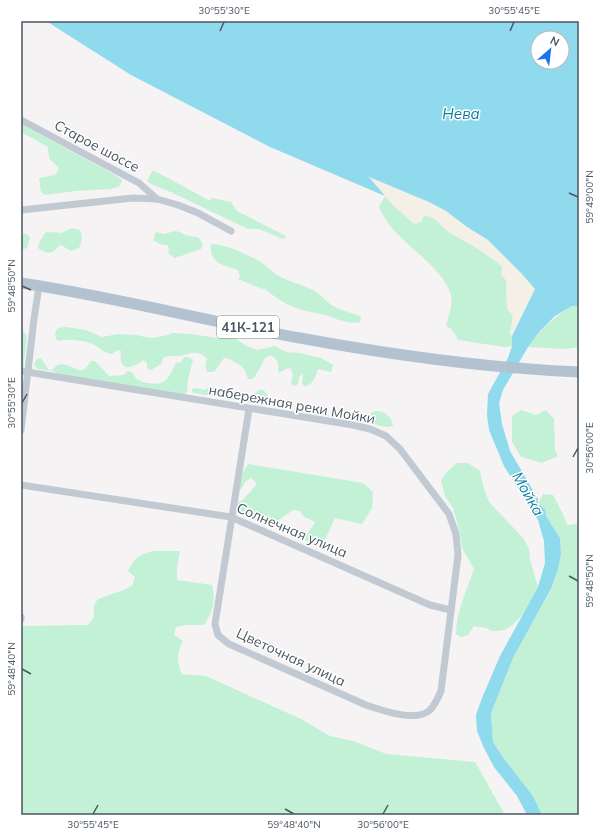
<svg xmlns="http://www.w3.org/2000/svg" width="600" height="836" font-family="Mulish,sans-serif">
  <style>
    .green { fill: #c3f1d5 }
    .sand { fill: #f5f0e5 }
    .water { fill: #90daee; fill-rule: evenodd }
    .lines { fill: none; stroke-linecap: round; stroke-linejoin: round }
    .street { stroke: #c1cad2; stroke-width: 7 }
    .primary { stroke: #b3c2d1; stroke-width: 11 }
    .ticks { fill: none; stroke: #4a5661; stroke-width: 1.5 }
    .labels { text-anchor: middle; stroke-width: 3; stroke-linejoin: round; paint-order: stroke }
    .shield { fill: #fff; stroke: #808990; stroke-width: 1 }
    .shield-label { font-size: 13px; font-weight: bold; fill: #4a5661 }
    .street-label { font-size: 14px; fill: #4a5661; stroke: #fff }
    .water-label { font-size: 15px; font-style: italic; fill: #0c7c9b; stroke: #fff }
    .neatline { fill: none; stroke: #4a5661; stroke-width: 1.5 }
    .ticks-label { font-size: 10px; text-anchor: middle; fill: #4a5661 }
  </style>
  <rect width="100%" height="100%" fill="#f5f3f3"/>
  <!-- green -->
  <g class="green">
    <polygon points="21,124 115,175 122,180 120,186 111,189 75,191 45,195 41,192 39,178 55,175 59,168 49,158 48,147 21,132"/>
    <polygon points="153,170 210,201 212,198 231,202 237,211 286,236 283,239 259,229 248,229 173,193 151,184 147,181"/>
    <path d="M385 196 395 207 403 213 429 216 436 219 447 231 477 248 502 266V271L506 280 507 308 513 317 510 333 512 336V346L504 347 458 340 453 331 446 325C449 315 454 303 450 292 438 260 393 242 379 207Z"/>
    <path d="M72 228 80 230C83 237 82 241 79 248L71 251 61 245C58 246 57 249 54 251 49 255 42 251 38 248L39 243 45 233 49 232 61 233Z"/>
    <path d="M176 231C181 232 184 235 189 236 193 237 196 236 199 238L203 245 201 249 175 258 168 253 169 248 167 245H162L153 240 156 232 163 234Z"/>
    <polygon points="21,233 27,234 30,238 27,248 21,250"/>
    <path d="M211 244C226 244 252 256 265 265 269 268 272 272 277 275 287 281 300 284 311 289 318 292 324 299 330 304 340 311 351 312 361 317L360 322C348 325 337 319 326 315 318 313 310 312 302 310 288 306 274 297 264 288L262 289 238 279 240 276 238 270C224 265 209 264 211 244Z"/>
    <path d="M572 306H579V347L565 349 528 347C541 329 553 318 572 306Z"/>
    <polygon points="21,327 27,337 22,379 21,378"/>
    <path d="M66 327 86 330 102 337 119 334 136 335 145 337 153 338 168 335 172 333 191 334 217 338H235L246 346 258 350 275 346 286 352 299 353 321 358 333 365 331 372 318 369C315 377 313 386 304 386L302 382 303 377 302 374 299 377 298 384 294 386 291 383 293 375 291 369 288 368 278 373C278 364 280 360 270 355L265 358 260 368 253 379H248L245 370 240 365 229 359 224 358 214 372H207L205 365 207 358C194 348 191 355 177 356 172 356 169 356 164 357L161 364 151 370 147 368V363L143 360C137 365 125 373 121 361 120 358 121 354 121 351L117 350 112 354C105 353 101 349 95 345 87 341 68 338 59 341L56 339 55 332 58 328Z"/>
    <path d="M184 357H188L193 360 188 379 187 392 183 396 65 377 52 371 38 369 34 365 37 359 41 358 49 370H52C64 355 76 375 85 369 87 367 89 363 91 361H95L109 376 124 375 128 371 132 372C134 374 135 378 137 379 144 384 160 386 166 380 170 376 173 368 176 363L181 362Z"/>
    <polygon points="212,386 216,388 216,392 218,393 223,393 231,397 252,397 258,390 264,390 267,395 266,400 268,401 264,405 194,393 192,392 192,389 197,388 204,390"/>
    <polygon points="521,410 536,415 546,410 554,419 555,451 558,456 542,463 521,457 512,442 512,416"/>
    <path d="M376 411C385 411 392 417 393 426 384 428 377 425 370 422L369 419 371 413Z"/>
    <path d="M457 463H468L480 471 484 489 489 502 524 539 529 549 530 560 538 587C529 603 517 633 494 631 491 631 489 629 486 628 482 627 478 628 474 626L468 635 461 637 456 634C456 613 467 589 474 569L462 548 459 529 453 508 445 496 441 480 447 472Z"/>
    <path d="M248 464 363 483 373 492 372 508 362 524 335 518 321 548 308 543 305 539C306 532 312 529 315 522L303 516 300 511 293 510 276 522H262L236 513V508L238 502 243 500 257 484 251 478 245 482 241 490 238 488 242 474Z"/>
    <polygon points="543,494 553,495 563,514 567,525 576,524 579,527 579,815 542,815 533,796 505,760 493,742 491,713 513,658 552,588 558,569 561,555 560,538 546,516 545,509 538,504"/>
    <path d="M153 551H180L177 567V580L212 585C216 602 213 611 204 625H188L176 627 174 635 183 641C177 654 176 660 182 674L206 676 301 719 330 736 356 742 386 754 475 762 505 815H21V626L88 625 94 617V605L98 599 121 591 132 586 135 577 128 571C135 558 138 555 153 551Z"/>
  </g>
  <!-- sand -->
  <path class="sand" d="M368 177 429 202 446 211 467 227 488 240 521 273 535 289 518 322 512 336 510 333 513 317 507 308 506 280 501 275 502 266C487 251 464 243 447 230 438 224 436 216 424 216L421 222 414 224 395 207Z"/>
  <!-- water -->
  <path class="water" d="M46 21H579V306H572L555 316 540 331 528 347 503 390 499 403 502 424 510 451 538 499V504L545 509 546 516 560 538 561 555 558 569 552 587 513 658 491 713 493 742 505 760 533 796 542 815H527L517 796 494 767 484 748 477 731 476 715 482 698 500 656 538 587 545 563 544 541 538 520 504 466 489 430 487 415 488 394 508 358 512 346V336L535 289 521 273 488 240 467 227 446 211 429 202 369 177 385 196 270 147 131 75ZM538 38H562V62H538Z"/>
  <g class="lines">
    <!-- street -->
    <g class="street">
      <polyline points="21,120 139,183 157,199"/>
      <polyline points="21,210 133,198 157,199 178,205 198,213 231,231"/>
      <path d="M21 371 353 425 370 429 386 436 400 449 449 514 456 534 458 555 441 691C438 698 435 705 430 710 416 723 381 710 366 705L229 644 218 635 215 624 249 409"/>
      <polyline points="21,430 34,319 39,286"/>
      <polyline points="21,485 231,517 430,605 451,610"/>
      <polyline points="21,617 21,619"/>
    </g>
    <!-- primary -->
    <path class="primary" d="M21 283C115 297 207 321 300 338 392 355 486 368 579 372"/>
  </g>
  <!-- ticks -->
  <path class="ticks" d="M220 31 224 22M510 31 514 22M569 193 578 197M22 286 31 290M22 403 27 394M573 457 578 448M569 576 578 581M22 669 31 674M285 809 294 814M93 814 98 805M383 814 388 805"/>
  <g class="labels">
    <!-- shield labels -->
    <rect class="shield" x="217" y="316" width="62" height="22" rx="3"/>
    <g class="shield-label">
      <text x="248" y="332">41К-121</text>
    </g>
    <!-- street labels -->
    <g class="street-label">
      <text transform="translate(97 146) rotate(28)" y="5">Старое шоссе</text>
      <text transform="translate(292 404) rotate(10)" y="5">набережная реки Мойки</text>
      <text transform="translate(292 530) rotate(23)" y="5">Солнечная улица</text>
      <text transform="translate(291 657) rotate(25)" y="5">Цветочная улица</text>
    </g>
    <!-- water labels -->
    <g class="water-label">
      <text x="461" y="119">Нева</text>
      <text transform="translate(528 494) rotate(60)" y="5">Мойка</text>
    </g>
  </g>
  <!-- border -->
  <rect width="600" height="836" fill="none" stroke="#ffffff" stroke-width="44"/>
  <!-- north arrow -->
  <g transform="translate(550 50) rotate(28)"><circle r="19" fill="#ffffff" stroke="#b7bbc0"/>
  <path d="M0-3L7 15L0 10L-7 15Z" fill="#1a73e8"/>
  <text y="-6" font-size="11" font-weight="bold" text-anchor="middle" fill="#4a5661">N</text>
  </g>
  <rect x="22" y="22" width="556" height="792" class="neatline"/>
  <g class="ticks-label">
    <text x="224" y="14">30°55'30"E</text>
    <text x="514" y="14">30°55'45"E</text>
    <text transform="translate(589 197) rotate(-90)" y="4">59°49'00"N</text>
    <text transform="translate(11 286) rotate(-90)" y="4">59°48'50"N</text>
    <text transform="translate(11 403) rotate(-90)" y="4">30°55'30"E</text>
    <text transform="translate(589 448) rotate(-90)" y="4">30°56'00"E</text>
    <text transform="translate(589 581) rotate(-90)" y="4">59°48'50"N</text>
    <text transform="translate(11 669) rotate(-90)" y="4">59°48'40"N</text>
    <text x="93" y="828">30°55'45"E</text>
    <text x="294" y="828">59°48'40"N</text>
    <text x="383" y="828">30°56'00"E</text>
  </g>
</svg>
